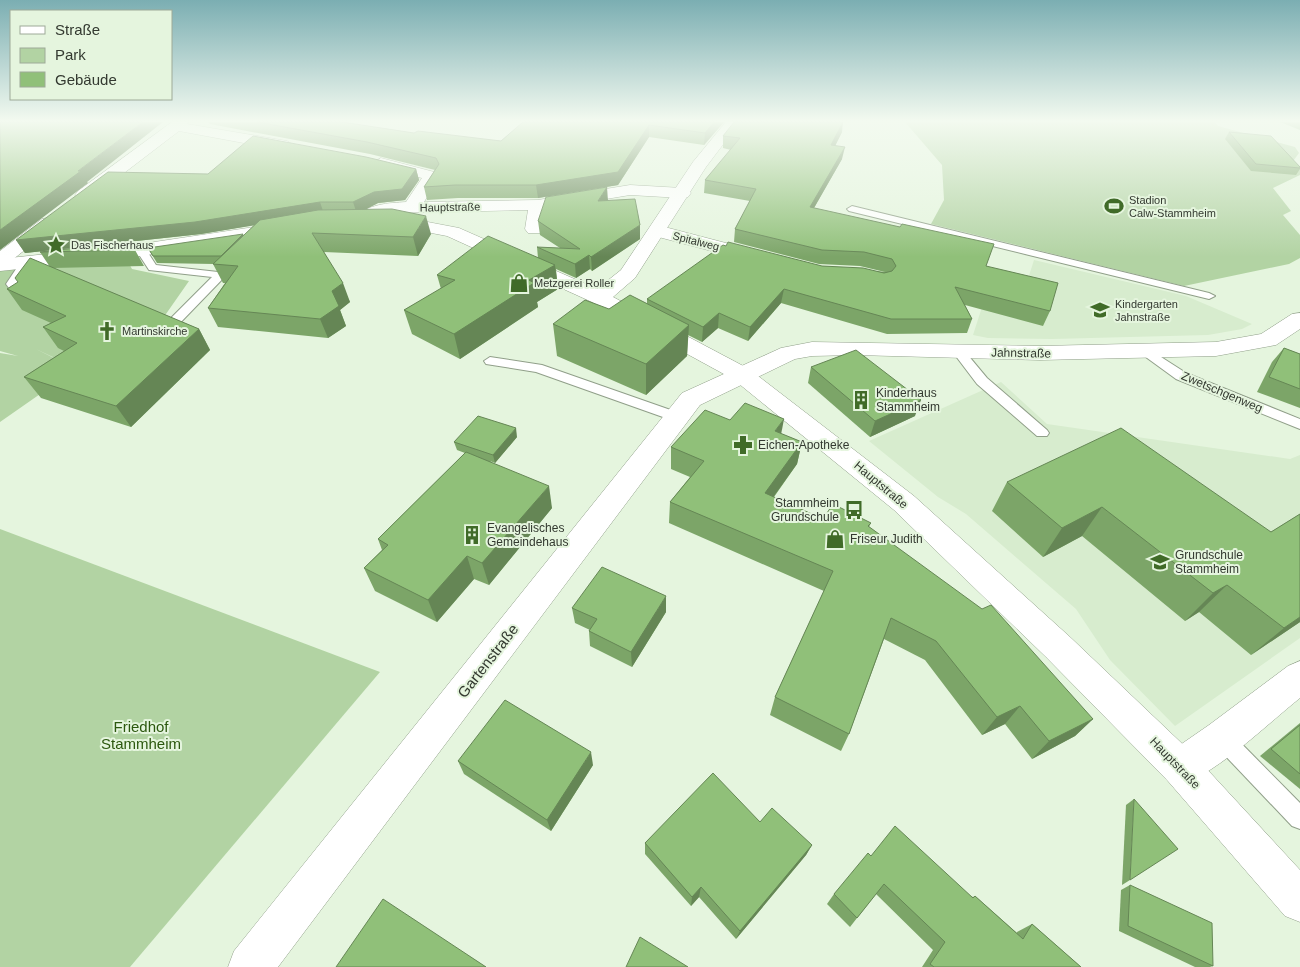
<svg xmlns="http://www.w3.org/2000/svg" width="1300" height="967" font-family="Arial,sans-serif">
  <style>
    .built { fill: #d7ecce }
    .green { fill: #b2d3a3 }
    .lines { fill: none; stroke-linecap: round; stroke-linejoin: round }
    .service-casing { stroke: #909f89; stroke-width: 2 }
    .minor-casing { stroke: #909f89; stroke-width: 1 }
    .tertiary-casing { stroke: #909f89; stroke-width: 1 }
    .service { fill: #fff; fill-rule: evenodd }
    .minor { fill: #fff; fill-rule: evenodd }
    .tertiary { fill: #fff; fill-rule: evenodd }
    .wall { fill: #7ca568 }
    .shaded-wall { fill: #658655 }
    .building { fill: #90c079; stroke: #658655 }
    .labels { text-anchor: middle; stroke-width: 4; stroke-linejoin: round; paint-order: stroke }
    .far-poi-label { font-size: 11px; fill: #333930; stroke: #e5f5de; text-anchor: start }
    .far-street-label { font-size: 11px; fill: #333930; stroke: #e5f5de }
    .street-label { font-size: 12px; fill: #333930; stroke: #e5f5de }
    .poi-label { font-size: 12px; fill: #333930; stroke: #e5f5de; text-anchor: start }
    .near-street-label { font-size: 15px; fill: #333930; stroke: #e5f5de }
    .near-park-label { font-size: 15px; fill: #2c580f; stroke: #e5f5de }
  </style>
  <rect width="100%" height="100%" fill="#e5f5de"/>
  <!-- built -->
  <g class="built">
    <polygon points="1034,260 1186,296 1252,324 1242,329 1208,335 1052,339 988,338 973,335 993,273 1027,282"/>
    <polygon points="1001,382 1047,424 1290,459 1300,455 1300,638 1175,726 1110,660 1076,609 966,514 938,497 869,441"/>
  </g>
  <!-- green -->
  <g class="green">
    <polygon points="905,122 1214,122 1218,126 1295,147 1299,153 1291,164 1300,167 1300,175 1273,188 1291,211 1283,215 1300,235 1300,258 1289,264 1184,286 931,224 944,200 942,165"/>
    <polygon points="126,258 132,269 189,281 159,324 78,369 36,349 76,369 0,422 0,353 18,356 0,351 0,271"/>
    <polygon points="0,529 380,672 130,967 0,967"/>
  </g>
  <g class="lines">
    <!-- service casing -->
    <g class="service-casing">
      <g id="service">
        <polygon points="852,206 1209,293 1215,296 1209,299 849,211 847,209"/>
        <polygon points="141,247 145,248 156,265 218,272 229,261 237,261 238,263 179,324 171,324 171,318 212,277 149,270 136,250"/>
        <polygon points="26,259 31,262 18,284 30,301 24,304 20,303 6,284 22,260"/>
        <polygon points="958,347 962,348 987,378 1047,430 1049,433 1047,436 1037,436 977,384 952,351"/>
        <polygon points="1147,348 1186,373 1300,419 1300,429 1176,379 1143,355 1141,352"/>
        <polygon points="490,357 542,365 682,414 684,417 677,422 536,372 486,364 484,361"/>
        <polygon points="1222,728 1229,731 1300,803 1300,829 1292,826 1215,745 1212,738 1215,731"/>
      </g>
    </g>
    <!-- minor casing -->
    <g class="minor-casing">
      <g id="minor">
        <polygon points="172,122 188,122 187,124 287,141 295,146 287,151 179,131 90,199 78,199 75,195 78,191"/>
        <path d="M381 158 438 173 440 176 424 202 538 200 630 185 682 188 688 189 691 193 688 197 682 198 630 195 546 209 540 233H528L525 229 528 210 390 213 370 223H358L355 219C365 204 390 203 406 202L422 178 375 166 373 163Z"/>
        <polygon points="48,218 54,219 57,223 54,227 7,264 0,266 0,251 42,219"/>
        <polygon points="657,225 764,253 767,257 764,261 757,263 651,235 648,231 651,227"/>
        <polygon points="1300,313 1300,329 1276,345 1216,356 1040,360 856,355 812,356 795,359 700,405 278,967 228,967 234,951 682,393 781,348 812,342 1040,346 1216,342 1261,334 1292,314"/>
        <path d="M1300 661V698C1264 727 1223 768 1180 786L1167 780 1161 767 1167 754 1209 725 1288 666Z"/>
      </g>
    </g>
    <!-- tertiary casing -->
    <g class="tertiary-casing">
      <g id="tertiary">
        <polygon points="726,122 740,122 706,167 635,278 613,297 749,369 914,496 1070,637 1193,754 1300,870 1300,922 1285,916 1167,780 1046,657 894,510 733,379 592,302 447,236 385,224 382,220 385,216 391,215 459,228 597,289 621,270 693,162"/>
        <polygon points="282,223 288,224 291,228 288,232 141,256 0,271 0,259 141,244"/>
      </g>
    </g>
    <!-- service -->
    <use href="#service" class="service"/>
    <!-- minor -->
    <use href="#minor" class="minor"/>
    <!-- tertiary -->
    <use href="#tertiary" class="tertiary"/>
  </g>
  <!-- wall -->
  <g class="wall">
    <polygon points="208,122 342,122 414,133 501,141 523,122 724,122 704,145 649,137 618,185 538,198 458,198 427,200 424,187 435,170 370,154 210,124"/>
    <polygon points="1280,122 1300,122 1300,130"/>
    <polygon points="842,132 835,146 842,159 814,208 986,266 1050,311 1043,326 965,305 972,319 967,333 887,334 781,303 748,341 718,328 702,342 688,335 687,356 646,395 557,356 553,324 609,309 647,304 647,299 822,266 885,272 860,266 819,264 734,242 735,229 750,201 704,193 705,180 731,150 723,148 723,136"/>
    <polygon points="1229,132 1300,167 1300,169 1296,175 1251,171 1225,139"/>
    <polygon points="416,169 419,180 405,200 378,203 366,209 431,234 418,256 324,252 350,302 340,310 346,326 328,338 218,327 208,308 225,283 223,283 213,264 214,264 157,263 148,248 244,235 254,225 201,234 25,253 16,240 208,174"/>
    <polygon points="608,200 640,239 592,271 590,269 576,278 556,269 558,289 537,302 538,307 460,359 412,334 404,310 441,289 437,275 538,258 537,247 560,248 540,235 538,221"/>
    <polygon points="135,250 144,266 52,268 199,329 210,350 131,427 41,398 24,377 64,351 58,348 43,327 51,323 22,310 7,289 50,267 40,252"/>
    <polygon points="1284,348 1300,354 1300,408 1257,392 1272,362"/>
    <polygon points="811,367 915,416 870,437 808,383"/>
    <polygon points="730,420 781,434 802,442 797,464 774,497 823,519 871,523 869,527 1093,719 1075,736 1032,759 1005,724 982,735 925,660 884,639 849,734 841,751 770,715 775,697 824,591 669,523 670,502 690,477 671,469 671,447"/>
    <polygon points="517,437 495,463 490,461 552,508 489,585 474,579 437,622 375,591 364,568 382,550 378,539 465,453 457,450 454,442"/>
    <polygon points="1007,482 1271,532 1300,514 1300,622 1251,655 1199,612 1185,621 1082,536 1043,557 992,511"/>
    <polygon points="572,608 666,612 632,667 590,646 589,631 590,630 575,623"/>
    <polygon points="1300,723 1300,789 1260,756"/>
    <polygon points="458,761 593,765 551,831 464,774"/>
    <polygon points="1134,799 1130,880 1122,885 1126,805"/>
    <polygon points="760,822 812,845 806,855 736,939 699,897 691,906 645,854 645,843"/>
    <polygon points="871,856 973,897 975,896 1017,933 1017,932 1032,924 1081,967 922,967 933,950 876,894 857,918 850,927 827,904 834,894"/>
    <polygon points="1130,885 1213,966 1210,967 1195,967 1119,931 1121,890"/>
  </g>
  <!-- shaded-wall -->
  <g class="shaded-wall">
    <polygon points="143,122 163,122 87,182 88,183 0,250 0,230"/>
    <polygon points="714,122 724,122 704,145 705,133"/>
    <polygon points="843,122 842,132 829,158 831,145"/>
    <polygon points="649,125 649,137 618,185 538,198 536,185"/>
    <polygon points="845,147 842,159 807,220 810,207"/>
    <polygon points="416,169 419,180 405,200 378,203 357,214 353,202"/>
    <polygon points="607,187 608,201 598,201"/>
    <polygon points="320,202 324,214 201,234 25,253 16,240"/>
    <polygon points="426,216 431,234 418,256 413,237"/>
    <polygon points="640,225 640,239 592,271 591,257"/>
    <polygon points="243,234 247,242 224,264 221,256"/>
    <polygon points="589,255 590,269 576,278 575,264"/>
    <polygon points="555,265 558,289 537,302 538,307 460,359 454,334 529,280"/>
    <polygon points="343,283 350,302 340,310 346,326 328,338 320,319 332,291"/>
    <polygon points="784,289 781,303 748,341 750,327"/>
    <polygon points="719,313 718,328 702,342 703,327"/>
    <polygon points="689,325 687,356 646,395 646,364"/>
    <polygon points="199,329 210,350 131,427 116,406"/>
    <polygon points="921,400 915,416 870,437 875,421"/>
    <polygon points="784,419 780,440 775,431"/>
    <polygon points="516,428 517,437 495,463 493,455"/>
    <polygon points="802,442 797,464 761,514 765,493"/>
    <polygon points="549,486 552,508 489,585 482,563"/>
    <polygon points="1102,507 1082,536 1043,557 1062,528"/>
    <polygon points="467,556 474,579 437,622 428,600"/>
    <polygon points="1227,585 1199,612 1185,621 1213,593"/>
    <polygon points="666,596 666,612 632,667 631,652"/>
    <polygon points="1300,617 1300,622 1251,655 1284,628"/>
    <polygon points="1020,706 1005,724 982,735 997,717"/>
    <polygon points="1093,719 1075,736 1032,759 1049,741"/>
    <polygon points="591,752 593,765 551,831 547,820"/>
    <polygon points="812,845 806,855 736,939 740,931"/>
    <polygon points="701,887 699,897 691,906 692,897"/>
  </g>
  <!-- building -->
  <g class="building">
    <polygon points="0,122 143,122 78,171 81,171 0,230"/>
    <polygon points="257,122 342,122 414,133 418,131 501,141 523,122 714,122 705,133 649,125 618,172 536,185 455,185 424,187 439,164 436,158 367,142"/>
    <polygon points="734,122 843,122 831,145 845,147 810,207 900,227 902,224 994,244 986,266 1058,283 1050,311 955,287 972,319 891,319 784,289 750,327 719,313 703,327 647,299 723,245 726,246 728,242 822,266 863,268 884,273 892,271 896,266 892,259 864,252 822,250 735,229 756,189 705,180 740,138 723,136"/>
    <polygon points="1229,132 1271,136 1300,167 1300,168 1256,164"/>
    <polygon points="253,136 366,157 416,169 402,189 374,192 353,202 320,202 195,222 16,240 108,172 208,174"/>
    <polygon points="607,187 598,201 635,199 640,225 591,257 589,255 575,264 537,247 580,249 538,221 546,197"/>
    <polygon points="392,209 426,216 413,237 312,233 343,283 332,291 339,306 320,319 208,308 238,266 213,264 260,220 318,210"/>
    <polygon points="243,234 221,256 153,256 148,248"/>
    <polygon points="488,236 555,265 529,280 534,283 454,334 404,310 455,280 437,275"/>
    <polygon points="130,242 135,250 40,252"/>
    <polygon points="30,258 199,329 116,406 24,377 77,343 43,327 66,316 7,289 18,282 15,278"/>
    <polygon points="630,295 689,325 646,364 553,324 585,300 609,309"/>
    <polygon points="1284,348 1300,354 1300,389 1269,377"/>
    <polygon points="856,350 921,400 875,421 811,367"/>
    <polygon points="745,403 784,419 775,431 802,442 765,493 823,519 833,504 871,523 868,526 982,609 991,605 1093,719 1049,741 1020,706 997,717 936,641 891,618 849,734 775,697 833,571 670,502 704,461 671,447 705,410 730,420"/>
    <polygon points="478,416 516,428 493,455 454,442"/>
    <polygon points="1121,428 1271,532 1300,514 1300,617 1284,628 1227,585 1213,593 1102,507 1062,528 1007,482"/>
    <polygon points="466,452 549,486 482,563 467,556 428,600 364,568 388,545 378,539"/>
    <polygon points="602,567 666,596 631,652 589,631 597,619 572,608"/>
    <polygon points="505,700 591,752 547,820 458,761"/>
    <polygon points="1300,725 1300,774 1271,749"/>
    <polygon points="713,773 760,822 772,808 812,845 740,931 701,887 692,897 645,843"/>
    <polygon points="1134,799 1178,849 1130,880"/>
    <polygon points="895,826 973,898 975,896 1023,939 1032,924 1081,967 934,967 930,964 945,942 884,884 857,918 834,894 868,853 871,856"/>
    <polygon points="1130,885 1212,923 1213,966 1128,926"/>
    <polygon points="383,899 486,967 336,967"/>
    <polygon points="640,937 688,967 626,967"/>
  </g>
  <!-- sky -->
  <linearGradient id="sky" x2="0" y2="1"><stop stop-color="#7baeb2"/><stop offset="0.47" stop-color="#f3faf0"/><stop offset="1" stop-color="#f3faf0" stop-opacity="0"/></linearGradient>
  <rect width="1300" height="257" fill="url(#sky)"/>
  <!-- icons -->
  <defs>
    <g id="stadium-bare" transform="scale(1.5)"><path d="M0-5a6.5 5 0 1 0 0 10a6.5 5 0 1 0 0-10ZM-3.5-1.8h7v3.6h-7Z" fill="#406b28" stroke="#e5f5de" stroke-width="2.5" paint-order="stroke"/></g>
    <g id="sight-bare" transform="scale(1.5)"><path d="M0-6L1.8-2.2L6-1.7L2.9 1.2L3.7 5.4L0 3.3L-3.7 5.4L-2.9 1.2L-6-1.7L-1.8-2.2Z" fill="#406b28" stroke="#e5f5de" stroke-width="2.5" paint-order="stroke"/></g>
    <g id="shop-bare" transform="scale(1.5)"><path d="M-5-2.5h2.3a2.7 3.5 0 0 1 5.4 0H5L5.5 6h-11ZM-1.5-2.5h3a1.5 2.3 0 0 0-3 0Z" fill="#406b28" stroke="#e5f5de" stroke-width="2.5" paint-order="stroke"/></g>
    <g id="school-bare" transform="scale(1.5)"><path d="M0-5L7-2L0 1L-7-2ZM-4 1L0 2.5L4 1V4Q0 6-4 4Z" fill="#406b28" stroke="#e5f5de" stroke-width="2.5" paint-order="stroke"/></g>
    <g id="church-bare" transform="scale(1.5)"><path d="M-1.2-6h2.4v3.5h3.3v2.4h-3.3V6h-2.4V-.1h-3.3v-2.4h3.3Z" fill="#406b28" stroke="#e5f5de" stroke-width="2.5" paint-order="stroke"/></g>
    <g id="building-bare" transform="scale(1.5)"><path d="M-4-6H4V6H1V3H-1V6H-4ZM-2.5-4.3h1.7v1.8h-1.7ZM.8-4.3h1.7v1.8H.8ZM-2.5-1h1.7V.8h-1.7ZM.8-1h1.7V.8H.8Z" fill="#406b28" stroke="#e5f5de" stroke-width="2.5" paint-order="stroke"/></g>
    <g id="pharmacy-bare" transform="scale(1.5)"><path d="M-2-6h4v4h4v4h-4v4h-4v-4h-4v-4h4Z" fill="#406b28" stroke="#e5f5de" stroke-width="2.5" paint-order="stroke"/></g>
    <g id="bus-bare" transform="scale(1.5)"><path d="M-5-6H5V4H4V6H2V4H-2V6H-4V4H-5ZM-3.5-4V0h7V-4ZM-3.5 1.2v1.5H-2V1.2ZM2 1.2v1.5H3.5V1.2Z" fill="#406b28" stroke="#e5f5de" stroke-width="2.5" paint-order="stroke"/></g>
  </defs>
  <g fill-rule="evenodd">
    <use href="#stadium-bare" x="1114" y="206"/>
    <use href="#sight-bare" x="56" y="245"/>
    <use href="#shop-bare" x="519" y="283"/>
    <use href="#school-bare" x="1100" y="310"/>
    <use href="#church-bare" x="107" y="331"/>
    <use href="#building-bare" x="861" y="400"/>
    <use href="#pharmacy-bare" x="743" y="445"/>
    <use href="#bus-bare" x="854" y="510"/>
    <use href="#building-bare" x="472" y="535"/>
    <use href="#shop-bare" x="835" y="539"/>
    <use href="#school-bare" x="1160" y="562"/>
  </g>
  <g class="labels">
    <!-- far-poi labels -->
    <g class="far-poi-label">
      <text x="1129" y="204">Stadion<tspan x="1129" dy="13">Calw-Stammheim</tspan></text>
      <text x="71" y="249">Das Fischerhaus</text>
      <text x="534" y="287">Metzgerei Roller</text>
      <text x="1115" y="308">Kindergarten<tspan x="1115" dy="13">Jahnstraße</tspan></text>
      <text x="122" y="335">Martinskirche</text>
    </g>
    <!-- far-street labels -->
    <g class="far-street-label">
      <text transform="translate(450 207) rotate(-1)" y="4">Hauptstraße</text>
      <text transform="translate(696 241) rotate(14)" y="4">Spitalweg</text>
    </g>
    <!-- street labels -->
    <g class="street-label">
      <text transform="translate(1021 353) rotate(1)" y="4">Jahnstraße</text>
      <text transform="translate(1222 392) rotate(23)" y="4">Zwetschgenweg</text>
      <text transform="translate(881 485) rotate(40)" y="4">Hauptstraße</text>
      <text transform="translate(1175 763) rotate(46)" y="4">Hauptstraße</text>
    </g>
    <!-- poi labels -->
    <g class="poi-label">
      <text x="876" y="397">Kinderhaus<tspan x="876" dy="14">Stammheim</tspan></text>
      <text x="758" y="449">Eichen-Apotheke</text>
      <text x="839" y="507" text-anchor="end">Stammheim<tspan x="839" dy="14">Grundschule</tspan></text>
      <text x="487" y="532">Evangelisches<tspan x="487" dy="14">Gemeindehaus</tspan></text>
      <text x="850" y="543">Friseur Judith</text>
      <text x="1175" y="559">Grundschule<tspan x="1175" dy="14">Stammheim</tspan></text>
    </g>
    <!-- near-street labels -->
    <g class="near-street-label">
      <text transform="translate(488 661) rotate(-52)" y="5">Gartenstraße</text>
    </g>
    <!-- near-park labels -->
    <g class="near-park-label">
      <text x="141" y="732">Friedhof<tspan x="141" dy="17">Stammheim</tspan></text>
    </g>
  </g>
  <!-- legend -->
  <rect x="10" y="10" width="162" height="90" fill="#e5f5de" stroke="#9eaa98"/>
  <rect x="20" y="26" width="25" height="8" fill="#ffffff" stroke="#9eaa98"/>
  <text x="55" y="35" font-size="15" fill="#333930">Straße</text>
  <rect x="20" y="48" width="25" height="15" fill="#b2d3a3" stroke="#9eaa98"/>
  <text x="55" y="60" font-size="15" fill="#333930">Park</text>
  <rect x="20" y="72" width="25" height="15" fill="#90c079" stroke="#9eaa98"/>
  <text x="55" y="85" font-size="15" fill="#333930">Gebäude</text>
</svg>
